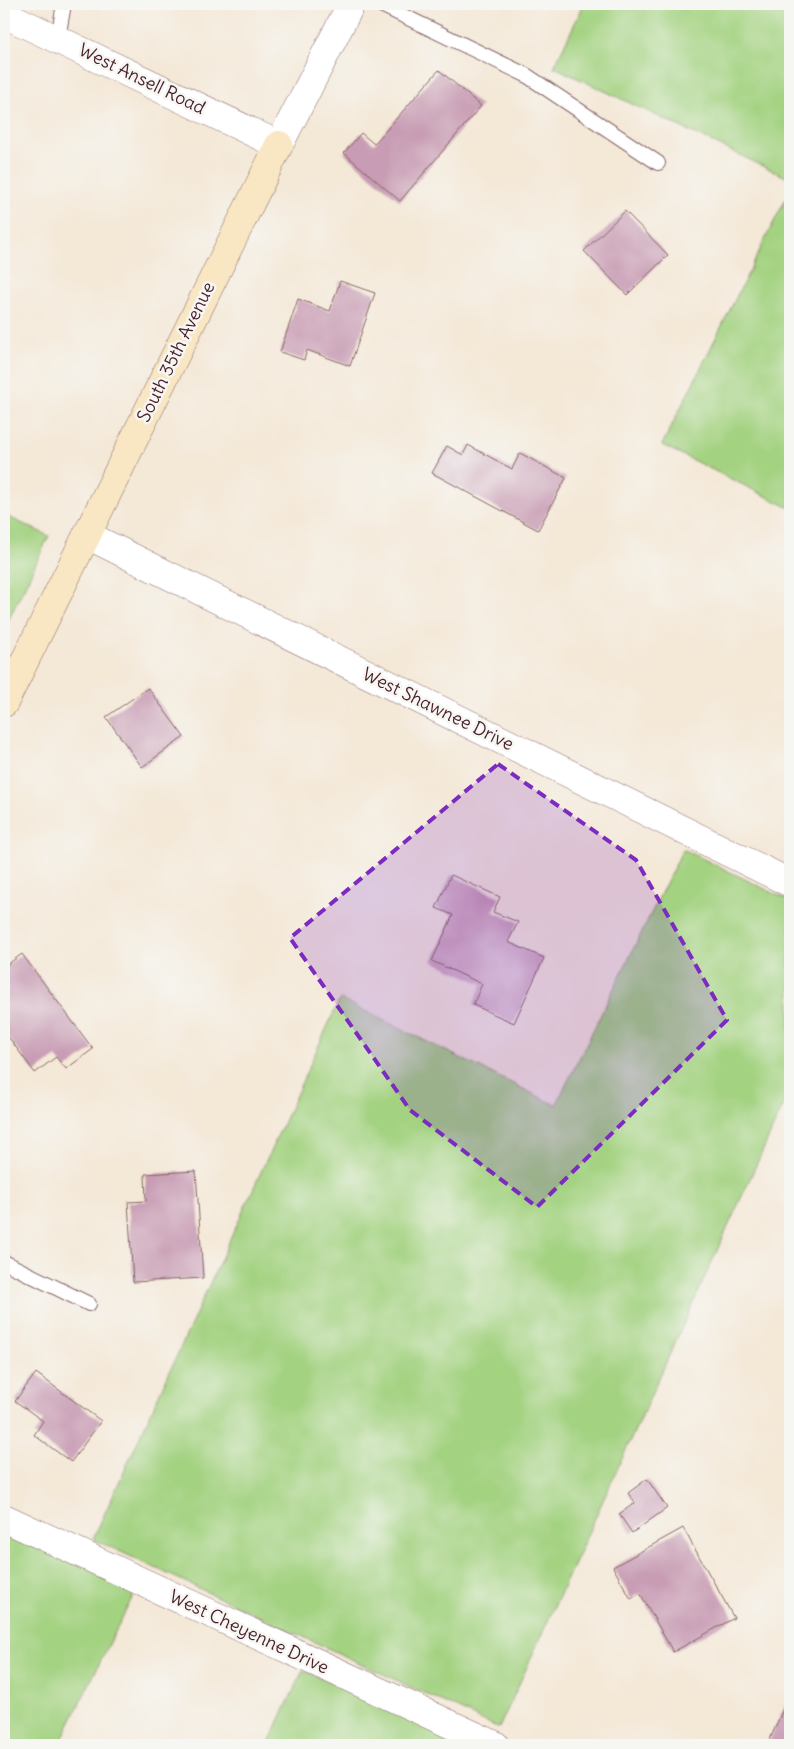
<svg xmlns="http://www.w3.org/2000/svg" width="794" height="1749" font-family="Delius,sans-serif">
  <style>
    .green { fill: #a3d280; stroke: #767856 }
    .building { fill: #c89cb4 }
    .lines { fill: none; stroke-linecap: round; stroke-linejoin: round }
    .lane-casing { stroke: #866567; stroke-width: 16 }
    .street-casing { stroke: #866567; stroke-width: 29 }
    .secondary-casing { stroke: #866567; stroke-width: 29 }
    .lane { stroke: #fff; stroke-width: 14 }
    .street { stroke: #fff; stroke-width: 28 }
    .secondary { stroke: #f9e7c3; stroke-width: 28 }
    .marked { fill: #7b2cbf; fill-opacity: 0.2; stroke: #7b2cbf; stroke-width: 4; stroke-dasharray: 10 6; stroke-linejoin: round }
    .labels { text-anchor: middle; stroke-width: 5; stroke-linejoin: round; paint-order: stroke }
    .street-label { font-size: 18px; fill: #4a1f2b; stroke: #f6f6f2 }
  </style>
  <rect width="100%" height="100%" fill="#f6f6f2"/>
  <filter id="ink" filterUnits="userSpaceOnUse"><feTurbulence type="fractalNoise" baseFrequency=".02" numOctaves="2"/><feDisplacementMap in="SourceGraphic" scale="10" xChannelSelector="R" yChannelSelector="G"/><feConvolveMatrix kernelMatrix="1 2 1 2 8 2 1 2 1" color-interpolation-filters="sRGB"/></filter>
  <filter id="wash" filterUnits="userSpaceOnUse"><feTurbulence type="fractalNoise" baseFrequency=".0096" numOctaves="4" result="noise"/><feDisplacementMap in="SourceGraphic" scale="20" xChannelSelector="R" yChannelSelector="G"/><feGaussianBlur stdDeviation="1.12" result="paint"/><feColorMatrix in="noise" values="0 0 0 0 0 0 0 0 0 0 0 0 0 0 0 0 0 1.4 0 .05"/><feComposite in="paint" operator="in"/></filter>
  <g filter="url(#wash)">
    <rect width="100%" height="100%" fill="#f4e8d7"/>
    <!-- green -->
    <g class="green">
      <polygon points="584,4 790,4 790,179 554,67"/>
      <polygon points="790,190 790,508 662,445"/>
      <polygon points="4,515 49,536 4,629"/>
      <polygon points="683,849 790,901 790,1091 499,1728 93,1539 340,999 556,1105"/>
      <polygon points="4,1526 137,1588 59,1745 4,1745"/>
      <polygon points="303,1670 476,1745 268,1745"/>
    </g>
    <g id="blocks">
      <!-- building -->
      <g class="building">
        <polygon points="439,70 481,106 400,201 344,153 361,133 374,144"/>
        <polygon points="625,211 668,255 627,295 584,251"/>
        <polygon points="340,281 375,293 350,366 307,350 304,360 280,352 298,299 330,311"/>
        <polygon points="468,445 512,469 520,453 566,478 538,530 432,473 447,446 463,455"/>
        <polygon points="148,688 184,737 142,767 106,717"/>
        <polygon points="451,875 500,897 493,912 518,922 508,942 544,958 514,1023 473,1005 482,984 432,961 453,915 436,908"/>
        <polygon points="22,954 93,1049 66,1069 56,1057 35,1073 4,1031 4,1007 6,1005 4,1002 4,967"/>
        <polygon points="196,1171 203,1278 133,1282 128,1202 146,1201 145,1174"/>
        <polygon points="36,1373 101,1421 71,1462 34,1435 43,1421 15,1401"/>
        <polygon points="647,1479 667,1508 632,1533 619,1514 635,1503 628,1493"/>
        <polygon points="683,1528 734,1618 673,1652 640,1593 631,1599 613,1567"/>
        <polygon points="790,1693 790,1745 771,1745 768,1744"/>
      </g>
    </g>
  </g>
  <g filter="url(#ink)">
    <use href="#blocks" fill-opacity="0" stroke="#866567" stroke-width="1"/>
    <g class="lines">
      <!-- lane casing -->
      <g class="lane-casing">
        <g id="lane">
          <polyline points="379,4 526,75 658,163"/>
          <polyline points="58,38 64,4"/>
          <polyline points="4,1262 89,1304"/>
        </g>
      </g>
      <!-- street casing -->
      <g class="street-casing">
        <g id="street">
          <polyline points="4,14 279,145 351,4"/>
          <polyline points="87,535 790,883"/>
          <polyline points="4,1518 495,1745"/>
        </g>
      </g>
      <!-- secondary casing -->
      <g class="secondary-casing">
        <polyline id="secondary" points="4,703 279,145"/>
      </g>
      <!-- lane -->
      <use href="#lane" class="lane"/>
      <!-- street -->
      <use href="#street" class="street"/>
      <!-- secondary -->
      <use href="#secondary" class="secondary"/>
    </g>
  </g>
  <!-- marked area -->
  <path class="marked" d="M498 764 636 860 727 1020 537 1207 410 1110 290 938Z"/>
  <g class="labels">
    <!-- street labels -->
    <g class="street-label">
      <text transform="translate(142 79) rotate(26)" y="6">West Ansell Road</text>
      <text transform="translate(176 352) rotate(-64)" y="6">South 35th Avenue</text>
      <text transform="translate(438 709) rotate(26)" y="6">West Shawnee Drive</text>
      <text transform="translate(249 1632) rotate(25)" y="6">West Cheyenne Drive</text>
    </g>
  </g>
  <!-- margin -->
  <rect width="794" height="1749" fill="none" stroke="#f6f6f2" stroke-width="20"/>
</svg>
